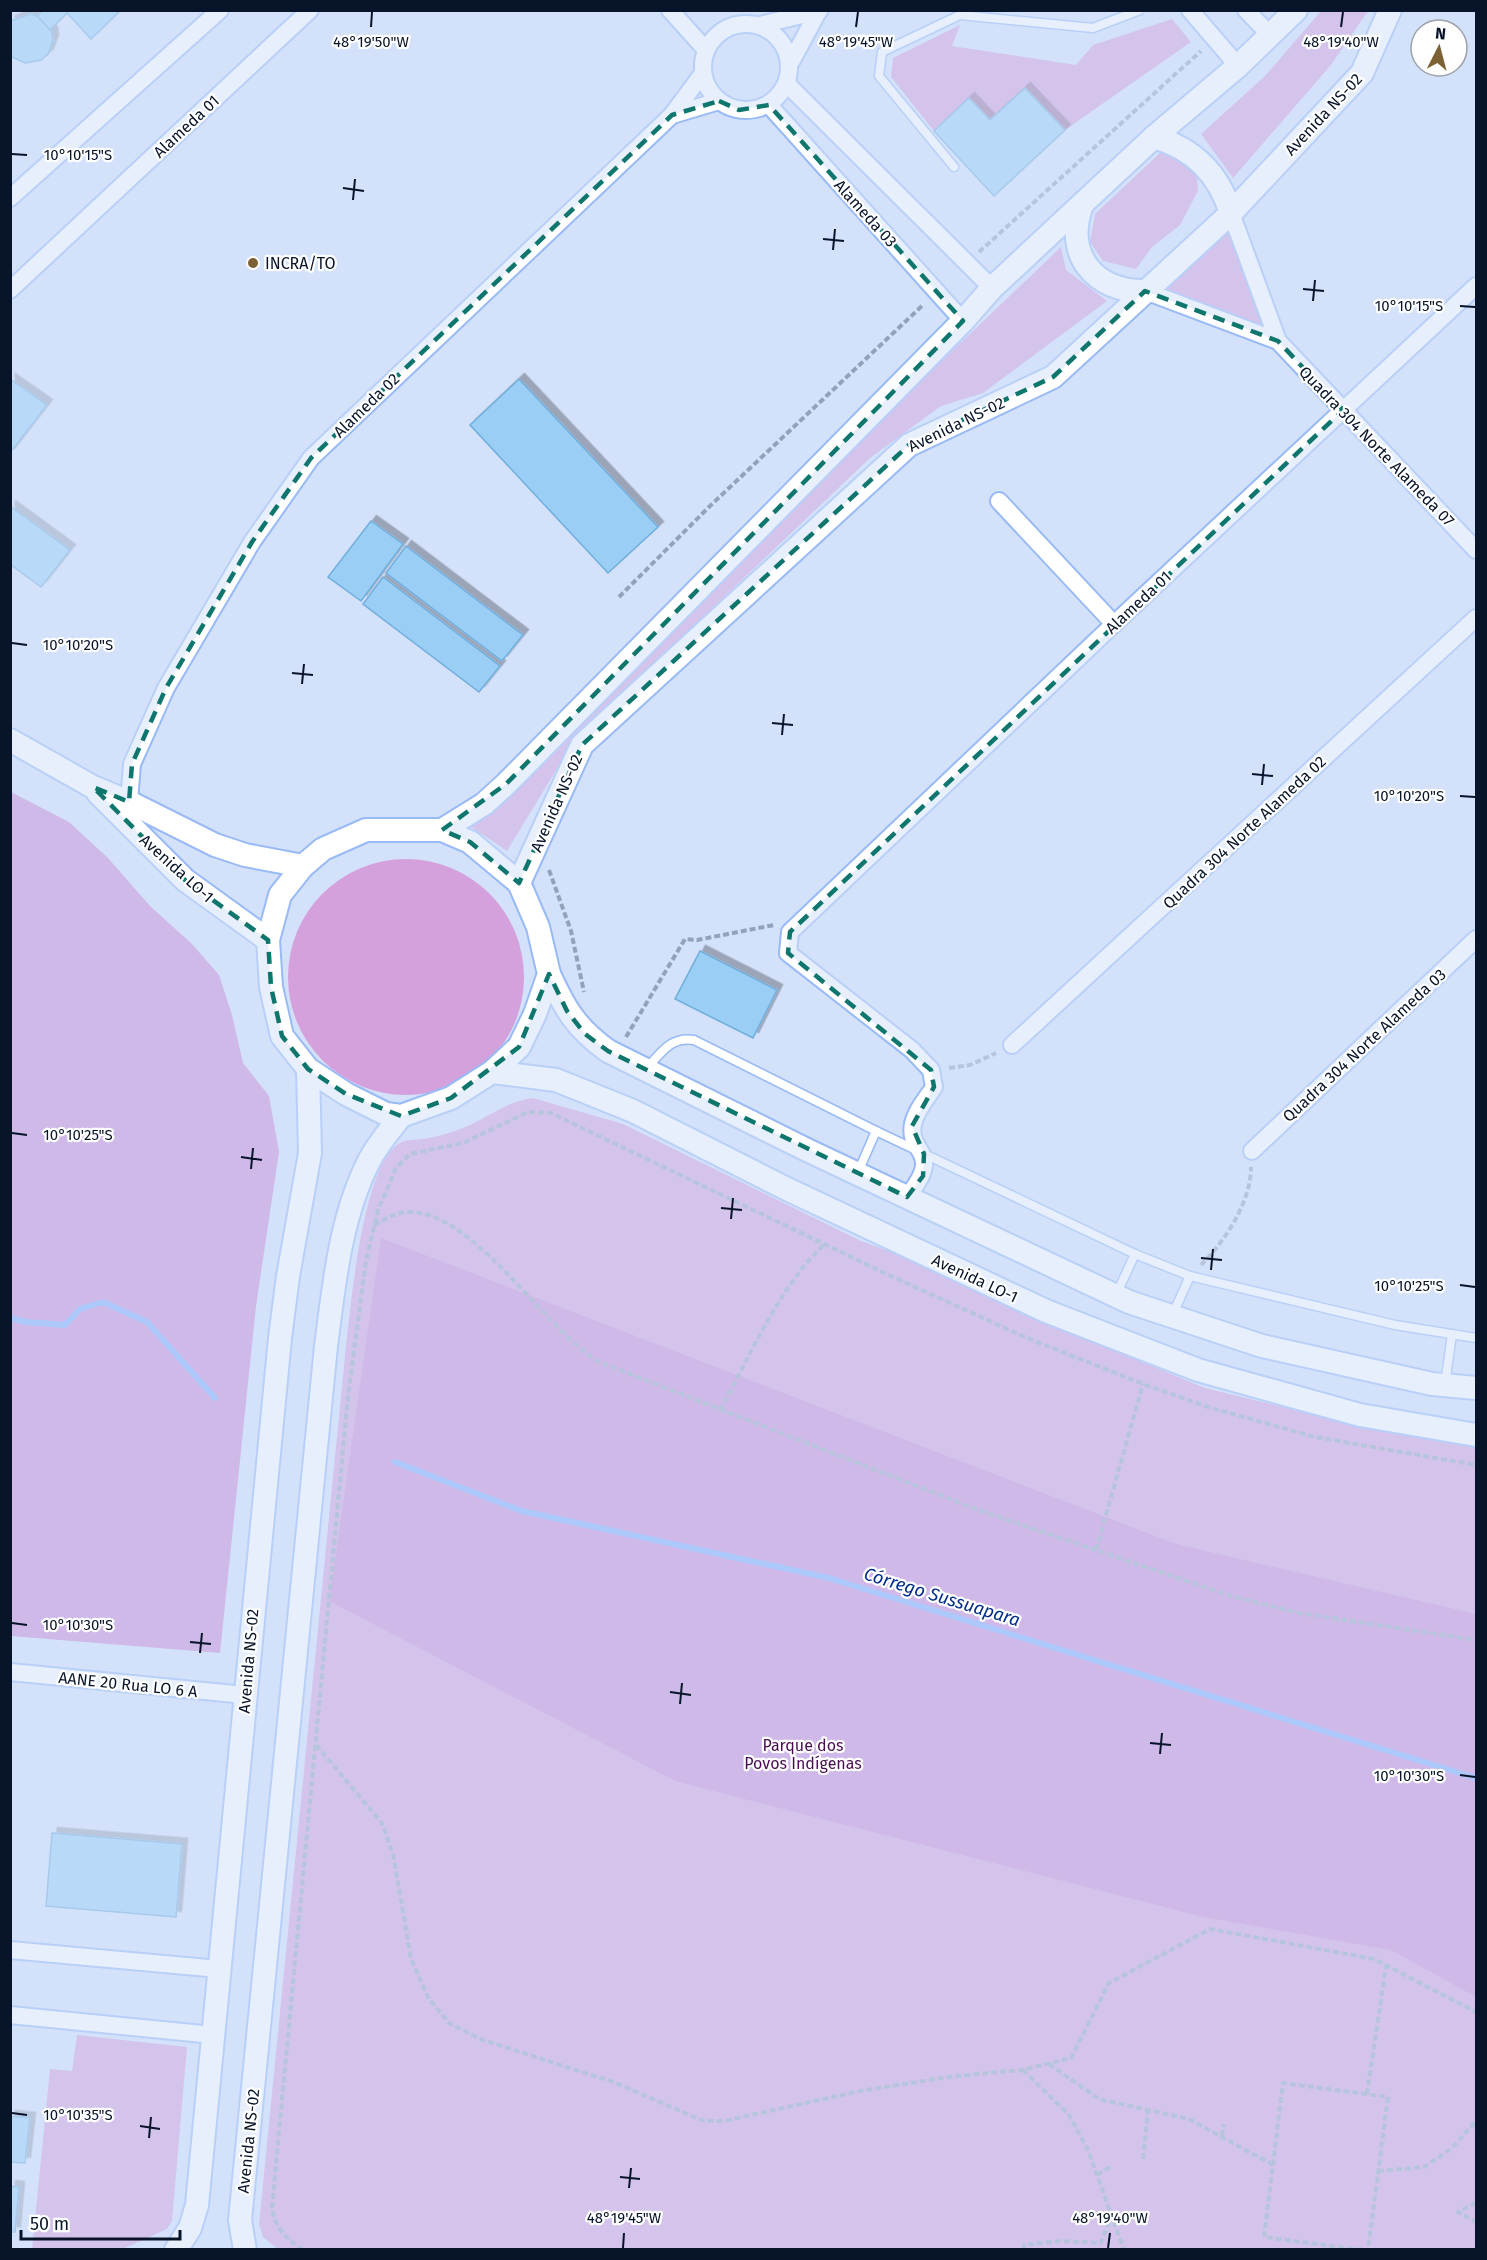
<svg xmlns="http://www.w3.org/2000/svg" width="1487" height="2260" font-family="'Fira Sans',sans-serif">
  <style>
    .green { fill: #d4a1dc }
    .forest { fill: #c887d3 }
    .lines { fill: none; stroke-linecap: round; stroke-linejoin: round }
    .stream { stroke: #7eabfd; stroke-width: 6 }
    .building { fill: #9acef5; stroke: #6faedd; stroke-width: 1.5; filter: url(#shadow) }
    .lane-casing { stroke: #98baf6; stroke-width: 11 }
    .street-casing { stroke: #98baf6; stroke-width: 20 }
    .secondary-casing { stroke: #98baf6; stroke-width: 26 }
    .path { stroke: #94a2b9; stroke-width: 4; stroke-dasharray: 6 3; stroke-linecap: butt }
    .lane { stroke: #fff; stroke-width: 8 }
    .street { stroke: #fff; stroke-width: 16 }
    .secondary { stroke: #fff; stroke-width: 22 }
    .marked { fill: none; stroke: #0f766e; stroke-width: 4.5; stroke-dasharray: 12 8; stroke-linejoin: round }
    .ticks { fill: none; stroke: #081429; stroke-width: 2 }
    .poi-dot { fill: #7b6133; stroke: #fff; stroke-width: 2 }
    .labels { text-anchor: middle; stroke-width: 4.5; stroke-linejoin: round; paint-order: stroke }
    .street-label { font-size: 16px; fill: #081429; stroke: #fff }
    .poi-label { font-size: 16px; fill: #081429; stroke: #fff; text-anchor: start }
    .park-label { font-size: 16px; fill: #490c53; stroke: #fff }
    .water-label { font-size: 18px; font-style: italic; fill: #002e88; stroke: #fff }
    .ticks-label { font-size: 15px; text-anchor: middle; fill: #081429; stroke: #fff; stroke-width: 4.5; stroke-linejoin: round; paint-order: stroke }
  </style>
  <defs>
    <filter id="shadow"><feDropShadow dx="5.5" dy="-5.5" stdDeviation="0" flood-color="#0004"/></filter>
  </defs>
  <rect width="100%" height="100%" fill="#d3e1fa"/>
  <!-- green -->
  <g class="green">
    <polygon points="1321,11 1368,11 1331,65 1233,178 1201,134 1266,75"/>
    <polygon points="1172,19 1191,42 1065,130 994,196 934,131 891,77 893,58 960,25 952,46 1076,65 1093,45"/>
    <polygon points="1160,153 1181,159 1197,176 1198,191 1180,225 1152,247 1136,269 1103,261 1090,242 1095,214"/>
    <polygon points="1231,213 1278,341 1145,291"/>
    <polygon points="1061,247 1066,270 1107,301 983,393 941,406 870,458 575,739 507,851 468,825 847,451"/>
    <circle cx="406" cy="977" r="118"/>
    <path d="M533 1098 623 1124 861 1241 934 1267 1046 1322 1205 1388 1367 1427 1476 1444V2249L279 2250 263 2237 259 2224 346 1346C351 1305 363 1162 400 1143 407 1139 415 1140 423 1139 436 1137 450 1133 463 1128 487 1119 506 1101 533 1098Z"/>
    <polygon points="77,2035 187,2047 172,2221 167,2229 123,2249 32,2249 50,2069 72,2071"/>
  </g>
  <!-- forest -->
  <g class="forest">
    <polygon points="11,792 69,822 108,858 150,906 192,944 219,975 232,1015 243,1063 269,1096 279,1152 256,1306 220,1653 11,1636"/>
    <polygon points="381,1238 1176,1544 1476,1614 1476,1997 1391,1950 1203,1917 675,1781 329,1601"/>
  </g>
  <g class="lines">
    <!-- stream -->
    <g class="stream">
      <polyline points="10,1318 26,1322 65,1325 80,1309 103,1302 147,1322 215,1398"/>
      <polyline points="395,1462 522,1511 829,1578 1476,1778"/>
    </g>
  </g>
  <!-- building -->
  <g class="building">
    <polygon points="43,10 121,10 91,39 67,13 50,30 37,16"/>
    <polygon points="30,14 37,16 52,32 53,40 48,54 41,60 25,63 10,56 10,21"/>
    <polygon points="1025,88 1065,130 994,196 934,131 969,98 990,120"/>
    <polygon points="10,379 47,405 10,453"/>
    <polygon points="519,379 658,527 608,573 470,425"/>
    <polygon points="10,506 70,550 41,587 10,564"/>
    <polygon points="371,521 403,544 361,601 328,577"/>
    <polygon points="406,546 523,635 502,661 386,573"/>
    <polygon points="383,577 500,666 479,692 363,604"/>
    <polygon points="700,951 777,990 753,1038 675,999"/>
    <polygon points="52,1833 182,1844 176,1917 46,1906"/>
    <polygon points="10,2116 30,2118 25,2163 10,2162"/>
    <polygon points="10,2186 19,2187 15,2232 10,2232"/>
  </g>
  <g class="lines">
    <!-- lane casing -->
    <g class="lane-casing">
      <g id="lane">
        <polyline points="954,167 879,76 882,52 960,15 1093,28 1140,10"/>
        <path d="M646 1069C661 1053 671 1036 694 1040L876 1131 1135 1254 1190 1276 1395 1325 1476 1338"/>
        <polyline points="858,1172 876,1131"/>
        <polyline points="1116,1295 1135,1254"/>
        <polyline points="1172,1316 1190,1276"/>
        <polyline points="1445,1384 1452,1334"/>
      </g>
    </g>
    <!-- street casing -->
    <g class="street-casing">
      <g id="street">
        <polyline points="670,10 706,50"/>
        <polyline points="1190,10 1238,66"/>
        <polyline points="1246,10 1270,35"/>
        <circle cx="746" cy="67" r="43"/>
        <polyline points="760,25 819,11"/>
        <polyline points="791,62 819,10"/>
        <polyline points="787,84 992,288"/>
        <polyline points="769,105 963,321"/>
        <polyline points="672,115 703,73"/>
        <polyline points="10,198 220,10"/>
        <polyline points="1231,213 1278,341 1476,550"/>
        <polyline points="10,290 310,10"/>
        <polyline points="1145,291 1278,341"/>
        <polyline points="999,501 1114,624"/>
        <polyline points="129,802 132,764 166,688 252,542 311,458 672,115 719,101"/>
        <polyline points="1012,1045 1476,618"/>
        <polyline points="1252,1151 1476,939"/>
        <path d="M907 1197C945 1150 907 1155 913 1124 916 1110 927 1098 934 1087L931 1070 912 1050 788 953 790 932 1114 624 1476 286"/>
        <polyline points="10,1672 245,1695"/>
        <polyline points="10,1950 219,1969"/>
        <polyline points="10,2015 213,2035"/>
      </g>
    </g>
    <!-- secondary casing -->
    <g class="secondary-casing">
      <g id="secondary">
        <path d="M1154 137C1194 149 1218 173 1231 213"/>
        <path d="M1082 205C1064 254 1094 292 1145 291"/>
        <polyline points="10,740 93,787 129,802 215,845 245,855 303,866"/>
        <polyline points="98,793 185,880 268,940"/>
        <polygon points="366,830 442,830 470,842 519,883 538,927 549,974 535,1014 519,1047 492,1072 451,1098 401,1116 386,1114 346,1094 308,1069 282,1036 271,987 268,940 280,895 303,866 323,849"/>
        <polyline points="442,830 484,804 506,784 963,321 992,288 1154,137 1238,66 1296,10"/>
        <polyline points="519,883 582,745 909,445 1053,377 1231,213 1362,73 1390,10"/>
        <path d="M549 974C565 1009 576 1028 608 1051L807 1150 1129 1302 1262 1346 1432 1384 1476 1388"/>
        <polyline points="492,1072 556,1080 633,1111 787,1189 1046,1311 1198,1370 1360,1415 1476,1435"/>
        <polyline points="176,2250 190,2228 197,2205 280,1338 288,1276 310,1153 308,1069"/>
        <path d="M245 2250 240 2220 326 1346C334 1285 340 1218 369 1161 377 1145 390 1130 401 1116"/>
      </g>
    </g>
    <!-- path -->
    <g class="path">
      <polyline points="979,252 1201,51"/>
      <polyline points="619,597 711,505 924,304"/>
      <polyline points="549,870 571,931 584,992"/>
      <polyline points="626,1037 685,939 697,940 774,925"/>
      <polyline points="949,1068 970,1065 996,1053"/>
      <path d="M374 1225C385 1219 396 1212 409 1212 474 1211 545 1330 599 1362L981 1511 1231 1596 1299 1613 1476 1640"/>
      <path d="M1201 1265C1225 1241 1251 1202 1251 1167"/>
      <path d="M720 1410C749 1358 781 1283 825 1244"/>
      <polyline points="1096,1550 1143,1384"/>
      <polyline points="316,1745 382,1823 393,1854 411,1959 429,1999 449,2023 480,2039 616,2083 701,2120 712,2121 724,2121 860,2091 955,2076 1022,2070 1071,2058 1109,1983 1210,1929 1374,1959 1476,2012"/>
      <polyline points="1049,2064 1099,2099 1189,2119 1273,2165"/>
      <polyline points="1023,2070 1069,2115 1088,2150 1124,2250"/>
      <polyline points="1367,2094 1386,1965"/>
      <polyline points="1222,2136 1224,2124"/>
      <polyline points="1143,2159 1148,2111"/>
      <polyline points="1378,2171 1424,2167 1451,2149 1476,2121"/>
      <polyline points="1097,2175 1111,2166"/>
      <polyline points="1476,2203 1458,2212 1476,2222"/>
      <path d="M303 2250C287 2239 274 2228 272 2207L348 1396 366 1261 378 1210 396 1168 410 1154 463 1143 528 1112 551 1113 893 1277 1027 1338 1143 1384 1208 1407 1315 1437 1476 1465"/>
      <polyline points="1024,2250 1024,2245 1060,2241 1101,2243 1111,2216"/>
      <polyline points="1362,2250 1264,2237 1283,2083 1388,2097 1368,2250"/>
    </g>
    <!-- lane -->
    <use href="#lane" class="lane"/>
    <!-- street -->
    <use href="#street" class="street"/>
    <!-- secondary -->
    <use href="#secondary" class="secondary"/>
  </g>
  <!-- marked area -->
  <path d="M0 0H1487V2260H0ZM719 101 739 110 769 105 963 321 506 784 442 830 470 842 519 883 582 745 909 445 1053 377 1145 291 1278 341 1343 410 790 932 788 953 931 1070 934 1087 912 1126 924 1154 923 1176 907 1197 608 1051 585 1034 567 1011 549 974 519 1047 451 1098 401 1116 346 1094 308 1069 282 1036 271 987 268 940 185 880 93 787 129 802 132 764 166 688 252 542 311 458 672 115Z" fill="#d3e1fa" fill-opacity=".55" fill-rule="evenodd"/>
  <path class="marked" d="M719 101 739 110 769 105 963 321 506 784 442 830 470 842 519 883 582 745 909 445 1053 377 1145 291 1278 341 1343 410 790 932 788 953 931 1070 934 1087 912 1126 924 1154 923 1176 907 1197 608 1051 585 1034 567 1011 549 974 519 1047 451 1098 401 1116 346 1094 308 1069 282 1036 271 987 268 940 185 880 93 787 129 802 132 764 166 688 252 542 311 458 672 115Z"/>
  <!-- ticks -->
  <path class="ticks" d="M371 27 372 12M856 27 858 12M1341 27 1343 12M12 154 27 155M343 188 364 191M353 200 355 179M823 239 844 241M833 250 835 229M1303 289 1324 291M1313 301 1315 280M1460 306 1475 307M12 643 27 645M292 673 313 675M302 684 304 664M772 723 793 725M782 735 784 714M1252 774 1273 776M1262 785 1264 764M1460 796 1475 797M12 1133 27 1135M241 1157 262 1160M251 1169 253 1148M721 1208 742 1210M731 1219 733 1198M1201 1258 1222 1260M1211 1270 1213 1249M1460 1285 1475 1287M12 1623 27 1625M190 1642 211 1644M200 1653 202 1633M670 1692 691 1695M680 1704 682 1683M1150 1743 1171 1745M1160 1754 1162 1733M1460 1775 1475 1777M12 2113 27 2115M140 2126 160 2129M149 2138 151 2117M620 2177 640 2179M629 2188 631 2168M623 2248 624 2233M1108 2248 1110 2233"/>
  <!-- markers -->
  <circle class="poi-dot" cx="253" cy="263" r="6"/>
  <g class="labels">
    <!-- street labels -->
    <g class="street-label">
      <text transform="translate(1323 114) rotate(-47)" y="6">Avenida NS-02</text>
      <text transform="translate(186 126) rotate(-43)" y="6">Alameda 01</text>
      <text transform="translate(866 213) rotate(48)" y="6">Alameda 03</text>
      <text transform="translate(366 405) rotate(-44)" y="6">Alameda 02</text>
      <text transform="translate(956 424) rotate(-26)" y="6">Avenida NS-02</text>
      <text transform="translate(1377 446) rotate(46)" y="6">Quadra 304 Norte Alameda 07</text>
      <text transform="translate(1138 602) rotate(-43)" y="6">Alameda 01</text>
      <text transform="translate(556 803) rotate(-66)" y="6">Avenida NS-02</text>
      <text transform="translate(1244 832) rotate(-43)" y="6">Quadra 304 Norte Alameda 02</text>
      <text transform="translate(177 868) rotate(42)" y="6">Avenida LO-1</text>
      <text transform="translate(1364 1045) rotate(-43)" y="6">Quadra 304 Norte Alameda 03</text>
      <text transform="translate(975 1278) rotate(25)" y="6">Avenida LO-1</text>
      <text transform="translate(248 1661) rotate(-85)" y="6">Avenida NS-02</text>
      <text transform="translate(128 1684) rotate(6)" y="6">AANE 20 Rua LO 6 A</text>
      <text transform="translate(248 2141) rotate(-84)" y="6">Avenida NS-02</text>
    </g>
    <!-- poi labels -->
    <g class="poi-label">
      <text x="265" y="269">INCRA/TO</text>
    </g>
    <!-- park labels -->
    <g class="park-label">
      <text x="803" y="1751">Parque dos<tspan x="803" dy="18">Povos Indígenas</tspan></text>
    </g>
    <!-- water labels -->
    <g class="water-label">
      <text transform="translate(942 1597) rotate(17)" y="6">Córrego Sussuapara</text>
    </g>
  </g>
  <g class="ticks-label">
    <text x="371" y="47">48°19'50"W</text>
    <text x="856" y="47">48°19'45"W</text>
    <text x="1341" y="47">48°19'40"W</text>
    <text x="78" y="160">10°10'15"S</text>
    <text x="1409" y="311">10°10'15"S</text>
    <text x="78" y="650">10°10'20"S</text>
    <text x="1409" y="801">10°10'20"S</text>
    <text x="78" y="1140">10°10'25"S</text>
    <text x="1409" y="1291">10°10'25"S</text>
    <text x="78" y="1630">10°10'30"S</text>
    <text x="1409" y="1781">10°10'30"S</text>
    <text x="78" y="2120">10°10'35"S</text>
    <text x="624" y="2223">48°19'45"W</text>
    <text x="1110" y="2223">48°19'40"W</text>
  </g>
  <!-- border -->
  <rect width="1487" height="2260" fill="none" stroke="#081429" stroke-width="24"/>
  <!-- north arrow -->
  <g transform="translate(1439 48) rotate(6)"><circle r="28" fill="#ffffff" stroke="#9ca1a9" stroke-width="1.5"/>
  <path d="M0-4.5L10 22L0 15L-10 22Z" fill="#7b6133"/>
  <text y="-9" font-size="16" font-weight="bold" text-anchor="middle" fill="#081429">N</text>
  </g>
  <!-- scale -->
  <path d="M21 2230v9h159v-9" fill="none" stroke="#081429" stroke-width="3"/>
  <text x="30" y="2230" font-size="18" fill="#081429" stroke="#ffffff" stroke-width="4.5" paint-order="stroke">50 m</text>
</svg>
